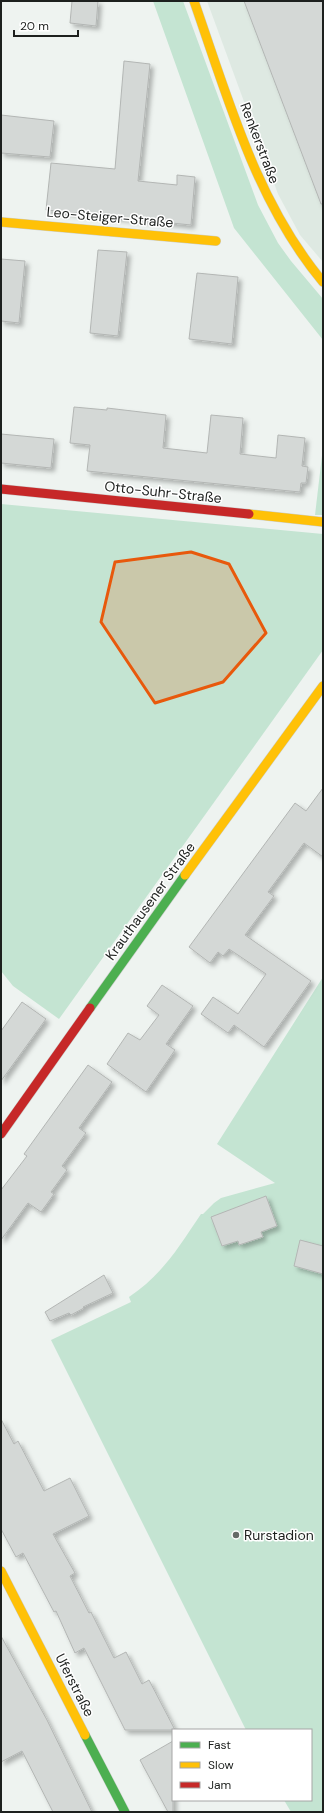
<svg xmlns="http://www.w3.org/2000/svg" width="324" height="1813" font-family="'DM Sans',sans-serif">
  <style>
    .built { fill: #dee9e2 }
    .green { fill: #c4e4d2 }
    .building { fill: #d4d8d6; stroke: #b3b6b4; filter: url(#shadow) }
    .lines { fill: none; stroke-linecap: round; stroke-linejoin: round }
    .fast-casing { stroke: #cbcecc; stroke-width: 10 }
    .slow-casing { stroke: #cbcecc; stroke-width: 10 }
    .jam-casing { stroke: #cbcecc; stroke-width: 10 }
    .fast { stroke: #4caf50; stroke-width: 9 }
    .slow { stroke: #ffc107; stroke-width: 9 }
    .jam { stroke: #c62828; stroke-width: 9 }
    .marked { fill: #e8590c; fill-opacity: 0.2; stroke: #e8590c; stroke-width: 3; stroke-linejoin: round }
    .poi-dot { fill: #666a68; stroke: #fff; stroke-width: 1.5 }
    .labels { text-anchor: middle; stroke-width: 3; stroke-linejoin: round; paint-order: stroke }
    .street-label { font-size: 14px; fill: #1d201e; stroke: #fff }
    .poi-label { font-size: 14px; fill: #1d201e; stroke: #fff; text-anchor: start }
  </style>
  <defs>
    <filter id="shadow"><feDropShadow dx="3.5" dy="3.5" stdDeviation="2" flood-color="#0004"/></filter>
  </defs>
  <rect width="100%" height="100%" fill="#eef3f0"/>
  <!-- built -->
  <polygon class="built" points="207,1 323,1 323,262 300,235 278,194"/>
  <!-- green -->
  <g class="green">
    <polygon points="153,1 183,1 258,205 278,243 291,261 323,299 323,340 234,228"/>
    <polygon points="323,447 323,515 315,515"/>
    <polygon points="1,504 323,534 323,650 59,1019 13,986 1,971"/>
    <path d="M323 977V1812H291L284 1800H311V1730H246L51 1340 131 1302 129 1297C163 1274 178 1248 201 1214H203L214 1203 221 1198 275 1183 217 1144Z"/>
  </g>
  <!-- building -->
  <g class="building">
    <polygon points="72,1 98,1 96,26 70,23"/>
    <polygon points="244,1 323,1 323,204 321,204"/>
    <polygon points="124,61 150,64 138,181 177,185 177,175 195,177 191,225 46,210 51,163 115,169"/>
    <polygon points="1,115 54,121 50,157 1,153"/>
    <polygon points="98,250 127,252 118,336 90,333"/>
    <polygon points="1,259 25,261 19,323 1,321"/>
    <polygon points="197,273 238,277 232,344 189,339"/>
    <polygon points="74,407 107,410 107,408 166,415 163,448 207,453 211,415 243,418 240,454 276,458 278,435 305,438 302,466 308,467 306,483 301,483 300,492 87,471 90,445 70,443"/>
    <polygon points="1,434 54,439 51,468 1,463"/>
    <polygon points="323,788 323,857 304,843 268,892 274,896 245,935 311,981 264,1047 234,1025 228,1033 201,1014 213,997 238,1014 266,974 229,949 223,956 218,952 210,963 189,947 295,803 306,811"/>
    <polygon points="162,985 193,1006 166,1044 175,1050 146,1092 107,1064 128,1033 140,1040 159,1015 147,1006"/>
    <polygon points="22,1002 46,1019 1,1081 1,1031"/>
    <polygon points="88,1065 112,1082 79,1128 86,1133 62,1166 67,1170 51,1192 54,1194 41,1212 28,1203 1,1240 1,1190 27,1156 24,1154"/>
    <polygon points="266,1196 277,1226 261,1232 263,1237 239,1245 238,1241 222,1246 211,1217"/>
    <polygon points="300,1240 323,1246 323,1274 294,1266"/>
    <polygon points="104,1275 113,1293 83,1307 84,1308 71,1315 69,1313 50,1321 45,1312"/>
    <polygon points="1,1419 14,1444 18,1441 44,1491 70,1478 89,1516 53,1534 75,1573 70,1576 89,1613 91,1612 114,1658 126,1652 142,1684 149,1680 175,1730 125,1730 84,1648 75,1653 56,1611 54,1612 23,1553 16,1557 1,1529"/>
    <polygon points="1,1636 47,1720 92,1812 53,1812 22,1751 1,1762"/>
    <polygon points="173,1741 173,1812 168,1812 140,1760"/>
  </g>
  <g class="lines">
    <!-- fast casing -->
    <g class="fast-casing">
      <g id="fast">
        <polyline points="90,1008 185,875"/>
        <polyline points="85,1735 125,1812"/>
      </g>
    </g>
    <!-- slow casing -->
    <g class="slow-casing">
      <g id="slow">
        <path d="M194 1C228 98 256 202 323 282"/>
        <polyline points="1,222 216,241"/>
        <polyline points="249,514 323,522"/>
        <polyline points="185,875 323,686"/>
        <polyline points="1,1571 85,1735"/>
      </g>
    </g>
    <!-- jam casing -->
    <g class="jam-casing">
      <g id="jam">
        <polyline points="1,489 249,514"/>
        <polyline points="1,1134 90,1008"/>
      </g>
    </g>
    <!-- fast -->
    <use href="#fast" class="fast"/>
    <!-- slow -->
    <use href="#slow" class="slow"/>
    <!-- jam -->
    <use href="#jam" class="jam"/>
  </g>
  <!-- marked area -->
  <path class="marked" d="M191 552 229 564 266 633 223 682 155 703 101 622 115 562Z"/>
  <!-- markers -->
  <circle class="poi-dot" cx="236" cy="1535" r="4"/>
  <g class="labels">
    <!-- street labels -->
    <g class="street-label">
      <text transform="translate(260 143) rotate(69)" y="5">Renkerstraße</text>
      <text transform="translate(110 217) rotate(5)" y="5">Leo-Steiger-Straße</text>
      <text transform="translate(163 492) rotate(6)" y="5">Otto-Suhr-Straße</text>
      <text transform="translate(150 901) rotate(-54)" y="5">Krauthausener Straße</text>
      <text transform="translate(75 1685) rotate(63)" y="5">Uferstraße</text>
    </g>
    <!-- poi labels -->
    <g class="poi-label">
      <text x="244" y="1540">Rurstadion</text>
    </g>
  </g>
  <!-- border -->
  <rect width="324" height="1813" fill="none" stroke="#1d201e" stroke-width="4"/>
  <!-- legend -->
  <rect x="172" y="1729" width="140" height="72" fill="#ffffff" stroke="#a5a6a5"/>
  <rect x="180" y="1742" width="20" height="6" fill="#4caf50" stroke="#a5a6a5"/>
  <text x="208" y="1749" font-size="12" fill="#1d201e">Fast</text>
  <rect x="180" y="1762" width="20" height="6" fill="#ffc107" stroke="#a5a6a5"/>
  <text x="208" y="1769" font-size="12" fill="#1d201e">Slow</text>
  <rect x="180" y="1782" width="20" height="6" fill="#c62828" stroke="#a5a6a5"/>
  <text x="208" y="1789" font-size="12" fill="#1d201e">Jam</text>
  <!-- scale -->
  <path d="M14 30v6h64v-6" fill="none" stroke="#1d201e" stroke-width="2"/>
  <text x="20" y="30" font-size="12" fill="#1d201e" stroke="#ffffff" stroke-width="3" paint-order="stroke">20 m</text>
</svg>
